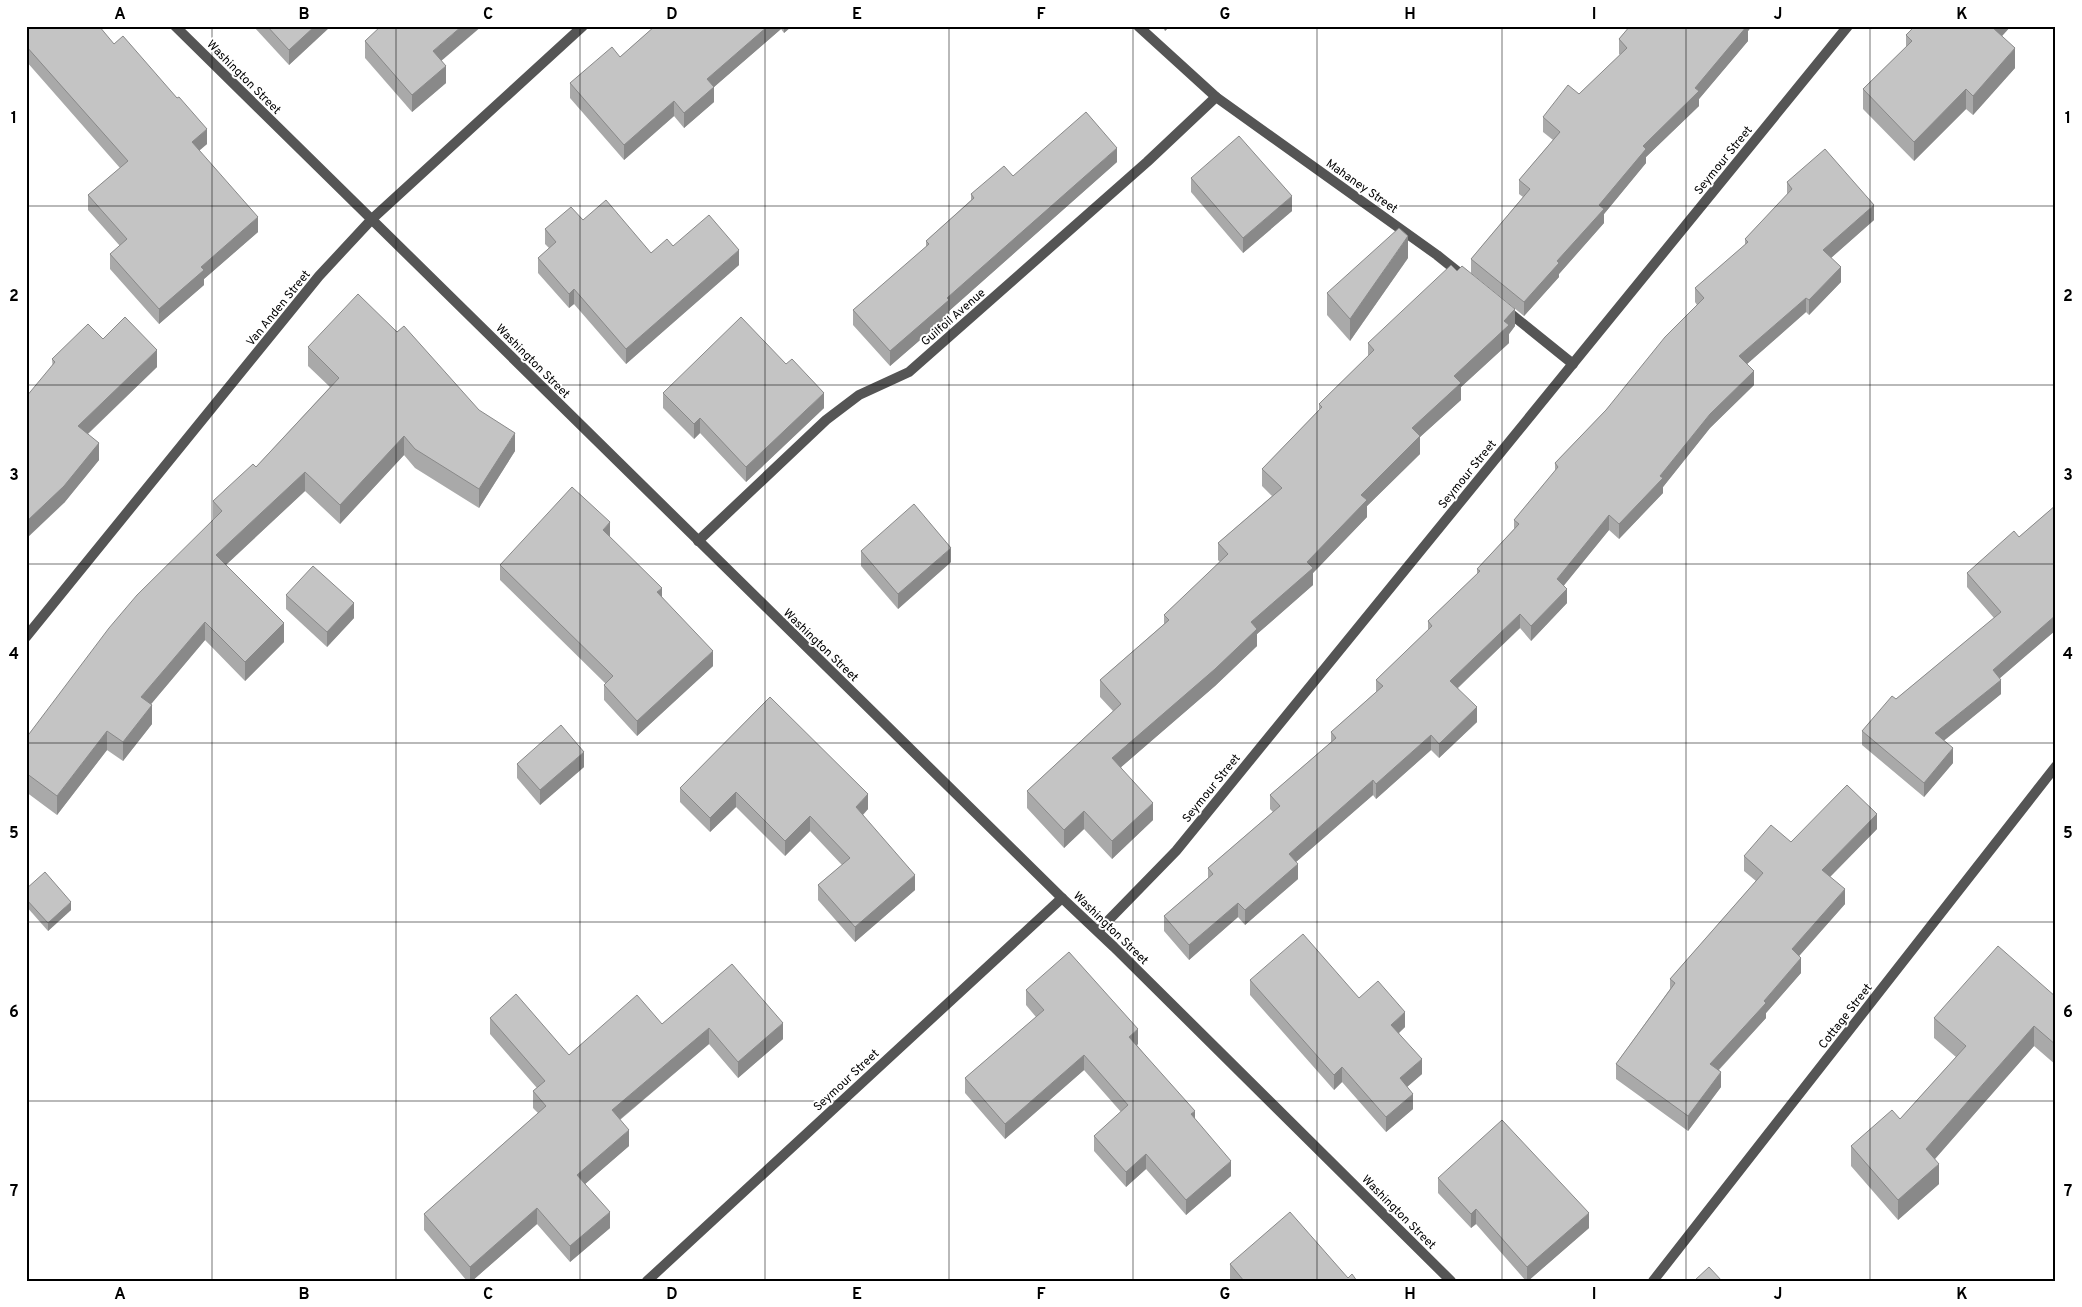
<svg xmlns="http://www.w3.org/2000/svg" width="2082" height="1307" font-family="Overpass,sans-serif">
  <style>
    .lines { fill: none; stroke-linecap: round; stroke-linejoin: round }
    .street { stroke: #555; stroke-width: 10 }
    .wall { fill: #a9a9a9 }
    .shaded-wall { fill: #898989 }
    .building { fill: #c4c4c4; stroke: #898989 }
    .grid { fill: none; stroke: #000; stroke-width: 1; stroke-opacity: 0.55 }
    .labels { text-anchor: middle; stroke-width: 4; stroke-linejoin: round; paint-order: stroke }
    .street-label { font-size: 12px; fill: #000; stroke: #fff }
    .neatline { fill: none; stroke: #000; stroke-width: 2 }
    .grid-label { font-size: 16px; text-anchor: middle; font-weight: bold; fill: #000 }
  </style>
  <rect width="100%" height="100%" fill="#fff"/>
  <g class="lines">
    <!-- street -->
    <g class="street">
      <polyline points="175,26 1062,898 1114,947 1451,1281"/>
      <polyline points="1138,26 1216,97 1437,255 1467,279"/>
      <polyline points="1506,310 1573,364"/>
      <polyline points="698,541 826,420 859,395 909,372 1147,162 1216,97"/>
      <polyline points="26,637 319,276 372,219 583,26"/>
      <polyline points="1098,931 1176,851 1848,26"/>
      <polyline points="647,1281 1062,898"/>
      <polyline points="1653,1281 2056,766"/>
    </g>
  </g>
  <!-- wall -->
  <g class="wall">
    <polygon points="26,26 114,44 207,144 199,150 258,232 204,279 204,285 159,324 110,269 110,254 120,246 88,210 88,195 120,168 26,61"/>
    <polygon points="253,26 331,26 289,65"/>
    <polygon points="655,26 792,26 784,33 781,29 714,87 714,102 684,128 674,116 624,160 570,98 570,83 620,57"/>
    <polygon points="1162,26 1170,26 1165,31"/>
    <polygon points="1630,26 1752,26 1748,31 1748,41 1699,99 1699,106 1646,157 1646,163 1604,214 1604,223 1559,274 1559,277 1524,316 1471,273 1471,259 1523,197 1519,194 1519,180 1553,140 1543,132 1543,117 1579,94 1620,55 1619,54 1619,39"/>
    <polygon points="1915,26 2011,26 2002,36 2015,68 1973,115 1966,109 1914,161 1863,109 1863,89 1906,47 1906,35"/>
    <polygon points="365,41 442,61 446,83 412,112 365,58"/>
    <polygon points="1117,162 949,311 949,315 890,366 853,325 853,310 926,247 926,241 971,200 971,194 1013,176"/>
    <polygon points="1191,178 1292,211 1243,253 1191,192"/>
    <polygon points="1787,182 1874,220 1831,258 1841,282 1809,315 1806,312 1747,364 1754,385 1710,428 1663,487 1663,493 1619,539 1609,530 1564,585 1567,603 1531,641 1520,628 1458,688 1477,722 1439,758 1431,750 1376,799 1373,795 1296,862 1298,879 1245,925 1238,917 1189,960 1164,931 1164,916 1208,878 1208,868 1273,812 1270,809 1270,795 1331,742 1331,732 1376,692 1376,680 1428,630 1428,621 1477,574 1477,569 1514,529 1514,520 1555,471 1555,463 1606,410 1697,305 1695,302 1695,288 1745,245 1745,239 1787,195"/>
    <polygon points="583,220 651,253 673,246 739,265 626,364 574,304 569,308 538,273 538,258 549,248 545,244 545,229"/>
    <polygon points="1408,258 1350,341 1327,315 1327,293"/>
    <polygon points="1457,271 1515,326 1509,334 1509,343 1461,387 1461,400 1420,437 1420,454 1367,506 1367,517 1313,573 1313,585 1257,634 1257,646 1215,686 1121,767 1153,820 1112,859 1084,829 1064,848 1027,808 1027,791 1113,711 1100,697 1100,680 1164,624 1164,615 1220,562 1218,560 1218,543 1272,496 1262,486 1262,469 1319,410 1319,404 1368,356 1368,343"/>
    <polygon points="103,339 157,367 88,434 99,460 64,503 52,359"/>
    <polygon points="308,347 515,451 479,508 415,468 404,455 340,524 305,491 226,565 284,642 245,681 205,640 151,704 152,724 123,761 107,750 57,815 26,792 26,738 213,520 213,501 256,467 330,387 308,366"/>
    <polygon points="663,393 824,408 746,482 700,433 694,439 663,408"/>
    <polygon points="2056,505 2056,630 2000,678 2001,694 1944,740 1953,763 1924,797 1862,745 1862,731 1896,699 1994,618 1967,587 1967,573 2019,537"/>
    <polygon points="610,537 662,597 713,666 637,736 604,700 604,685 606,684 500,580 500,565"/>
    <polygon points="861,551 951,562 898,609 861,566"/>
    <polygon points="286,595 354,618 327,647 286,609"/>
    <polygon points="770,697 868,809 863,815 915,890 855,942 818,900 818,885 842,865 810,831 785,856 736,807 710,832 680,802 680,788"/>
    <polygon points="517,764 584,767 540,805 517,778"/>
    <polygon points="1877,829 1830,877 1845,904 1799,956 1801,973 1766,1013 1766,1018 1719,1070 1721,1087 1688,1131 1616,1079 1616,1064 1670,989 1670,979 1756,881 1744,871 1744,856 1791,842"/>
    <polygon points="26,889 71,910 48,931 26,906"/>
    <polygon points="732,964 783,1039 738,1078 709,1044 620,1120 629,1146 585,1184 610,1228 570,1262 537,1224 472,1281 467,1281 424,1230 424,1214 538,1113 533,1108 533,1091 537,1088 490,1034 490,1018 569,1055 662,1024"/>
    <polygon points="1250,980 1359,998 1405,1027 1399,1033 1422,1074 1407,1087 1413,1109 1386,1132 1342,1082 1334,1090 1250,995"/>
    <polygon points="1026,990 1138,1044 1137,1045 1195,1119 1231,1176 1186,1215 1146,1169 1126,1187 1094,1151 1094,1136 1121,1112 1084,1070 1005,1139 965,1093 965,1078 1036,1017 1026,1005"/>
    <polygon points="2056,997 2056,1065 2034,1046 1935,1159 1939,1184 1898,1220 1851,1166 1851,1146 1900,1119 1956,1057 1934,1038 1934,1018"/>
    <polygon points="1438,1178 1589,1228 1528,1281 1526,1281 1476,1224 1471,1228 1438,1193"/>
    <polygon points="1230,1264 1348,1278 1357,1281 1231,1281 1230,1279"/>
  </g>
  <!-- shaded-wall -->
  <g class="shaded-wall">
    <polygon points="315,26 331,26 289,65 289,50"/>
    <polygon points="462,26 482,26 433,68 433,51"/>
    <polygon points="768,26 781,26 781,29 714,87 714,102 684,128 684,113 707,79"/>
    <polygon points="784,26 792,26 784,33"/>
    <polygon points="1165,26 1170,26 1165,31"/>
    <polygon points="1742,26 1752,26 1748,31 1748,41 1699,99 1699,106 1646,157 1646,163 1604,214 1604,223 1559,274 1559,277 1524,316 1524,302 1557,261 1643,146 1695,88"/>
    <polygon points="1993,26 2011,26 1992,47 1992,27"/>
    <polygon points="2015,48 2015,68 1973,115 1973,96"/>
    <polygon points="446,66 446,83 412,112 412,95"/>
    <polygon points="1966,89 1966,109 1914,161 1914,142"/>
    <polygon points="674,101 674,116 624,160 624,145"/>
    <polygon points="207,129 207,144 192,157 192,142"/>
    <polygon points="1117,148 1117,162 949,311 949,315 890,366 890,351 947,298"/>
    <polygon points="1292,196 1292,211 1243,253 1243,238"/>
    <polygon points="1874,205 1874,220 1823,265 1823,250"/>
    <polygon points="258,217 258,232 204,279 204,285 159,324 159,309 201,267"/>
    <polygon points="1408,236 1408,258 1350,341 1350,319"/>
    <polygon points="739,250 739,265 626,364 626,349"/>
    <polygon points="1841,267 1841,282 1809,315 1809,300"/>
    <polygon points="574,289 574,304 569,308 569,294"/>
    <polygon points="1806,298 1806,312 1739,371 1739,356"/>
    <polygon points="1515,309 1515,326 1509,334 1509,343 1461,387 1461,400 1420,437 1420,454 1367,506 1367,517 1313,573 1313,585 1257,634 1257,646 1215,686 1112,775 1112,758 1251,622 1307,562 1361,495 1412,428 1454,376"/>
    <polygon points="157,350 157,367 78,443 78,426"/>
    <polygon points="1754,371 1754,385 1710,428 1663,487 1663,493 1619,539 1619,524 1660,476 1710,414"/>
    <polygon points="824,393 824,408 746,482 746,467"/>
    <polygon points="700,418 700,433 694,439 694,424"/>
    <polygon points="515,433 515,451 479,508 479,489"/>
    <polygon points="404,436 404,455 340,524 340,505"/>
    <polygon points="99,443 99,460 64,503 26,539 26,522"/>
    <polygon points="305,472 305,491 216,574 216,555"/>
    <polygon points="1609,515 1609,530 1557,594 1557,579"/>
    <polygon points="610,522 610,537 603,530"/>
    <polygon points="951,548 951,562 898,609 898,594"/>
    <polygon points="662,588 662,603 657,592"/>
    <polygon points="1567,589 1567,603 1531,641 1531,626"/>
    <polygon points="354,603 354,618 327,647 327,632"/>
    <polygon points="1520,614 1520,628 1450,695 1450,681"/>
    <polygon points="2056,615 2056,630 1993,684 1993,670"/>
    <polygon points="205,622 205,640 141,716 141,697"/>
    <polygon points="284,623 284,642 245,681 245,662"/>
    <polygon points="713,651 713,666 637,736 637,721"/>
    <polygon points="2001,680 2001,694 1935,748 1935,733"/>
    <polygon points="152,705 152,724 123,761 123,742"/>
    <polygon points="1477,707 1477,722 1439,758 1439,744"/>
    <polygon points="107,731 107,750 57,815 57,796"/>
    <polygon points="1431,735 1431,750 1376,799 1376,784"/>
    <polygon points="1953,748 1953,763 1924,797 1924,783"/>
    <polygon points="584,752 584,767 540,805 540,790"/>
    <polygon points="1373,780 1373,795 1289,868 1289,854"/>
    <polygon points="736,792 736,807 710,832 710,818"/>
    <polygon points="868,794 868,809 856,822 856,807"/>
    <polygon points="1153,803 1153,820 1112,859 1112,841"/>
    <polygon points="1084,811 1084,829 1064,848 1064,830"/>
    <polygon points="1877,814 1877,829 1822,885 1822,870"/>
    <polygon points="810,816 810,831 785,856 785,841"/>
    <polygon points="1298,864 1298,879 1245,925 1245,910"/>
    <polygon points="915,875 915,890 855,942 855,927"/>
    <polygon points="1845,889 1845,904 1792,964 1792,949"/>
    <polygon points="71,902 71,910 48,931 48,923"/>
    <polygon points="1238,903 1238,917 1189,960 1189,945"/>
    <polygon points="1801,958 1801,973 1766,1013 1766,1018 1710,1079 1710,1064 1764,1001"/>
    <polygon points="1405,1012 1405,1027 1391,1040 1391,1025"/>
    <polygon points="783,1023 783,1039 738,1078 738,1062"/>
    <polygon points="2034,1026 2034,1046 1926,1169 1926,1149"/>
    <polygon points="709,1028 709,1044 612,1126 612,1110"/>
    <polygon points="1138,1029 1138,1044 1129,1052 1129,1037"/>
    <polygon points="1084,1055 1084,1070 1005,1139 1005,1124"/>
    <polygon points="1422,1059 1422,1074 1400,1093 1400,1078"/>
    <polygon points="1342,1067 1342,1082 1334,1090 1334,1075"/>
    <polygon points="1721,1072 1721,1087 1688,1131 1688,1116"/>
    <polygon points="1413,1094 1413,1109 1386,1132 1386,1117"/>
    <polygon points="1195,1111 1195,1126 1191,1114"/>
    <polygon points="629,1130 629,1146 577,1191 577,1175"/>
    <polygon points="1146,1154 1146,1169 1126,1187 1126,1172"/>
    <polygon points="1231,1161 1231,1176 1186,1215 1186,1200"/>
    <polygon points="1939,1164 1939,1184 1898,1220 1898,1200"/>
    <polygon points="537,1208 537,1224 472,1281 470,1281 470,1267"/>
    <polygon points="1476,1209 1476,1224 1471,1228 1471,1214"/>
    <polygon points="610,1212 610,1228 570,1262 570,1246"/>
    <polygon points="1589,1213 1589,1228 1528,1281 1527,1281 1527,1267"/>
  </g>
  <!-- building -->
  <g class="building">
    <polygon points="26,26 99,26 114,44 123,36 177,98 179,97 207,129 192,142 258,217 201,267 204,270 159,309 110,254 127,239 88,195 128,161 26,46"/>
    <polygon points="267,26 315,26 289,50"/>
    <polygon points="381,26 462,26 433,51 446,66 412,95 365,41"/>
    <polygon points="655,26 768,26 707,79 714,87 684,113 674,101 624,145 570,83 612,47 620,57"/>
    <polygon points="1630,26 1747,26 1695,88 1699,91 1643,146 1646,149 1599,205 1604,209 1557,261 1559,263 1524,302 1471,259 1530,189 1519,180 1560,132 1543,117 1568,85 1579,94 1627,48 1619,39"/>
    <polygon points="1915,26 1993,26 1992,27 2015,48 1973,96 1966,89 1914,142 1863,89 1912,41 1906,35"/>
    <polygon points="1086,112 1117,148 947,298 949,300 890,351 853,310 929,244 926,241 974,198 971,194 1004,166 1013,176"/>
    <polygon points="1239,136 1292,196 1243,238 1191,178"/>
    <polygon points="1825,149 1874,205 1823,250 1841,267 1809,300 1806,298 1739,356 1754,371 1710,414 1660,476 1663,478 1619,524 1609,515 1557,579 1567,589 1531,626 1520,614 1450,681 1477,707 1439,744 1431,735 1376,784 1373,780 1289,854 1298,864 1245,910 1238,903 1189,945 1164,916 1213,874 1208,868 1280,806 1270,795 1336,738 1331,732 1383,686 1376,680 1432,626 1428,621 1480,571 1477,569 1519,524 1514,520 1558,467 1555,463 1606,410 1665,337 1704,298 1695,288 1748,242 1745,239 1792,189 1787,182"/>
    <polygon points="606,200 651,253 667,239 673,246 709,215 739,250 626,349 574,289 569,294 538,258 556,242 545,229 571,207 583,220"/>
    <polygon points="1399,228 1408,236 1350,319 1327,293"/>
    <polygon points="1451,265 1457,271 1462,266 1515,309 1504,321 1509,325 1454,376 1461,383 1412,428 1420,436 1361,495 1367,500 1307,562 1313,568 1251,622 1257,629 1215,669 1112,758 1153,803 1112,841 1084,811 1064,830 1027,791 1121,704 1100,680 1169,620 1164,615 1228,554 1218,543 1282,488 1262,469 1322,407 1319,404 1374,350 1368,343"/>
    <polygon points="358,294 397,332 404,326 479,410 515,433 479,489 415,449 404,436 340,505 305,472 216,555 284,623 245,662 205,622 141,697 152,705 123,742 107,731 57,796 26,773 26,738 109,628 137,595 222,511 213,501 253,464 256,467 339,378 308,347"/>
    <polygon points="125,317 157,350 78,426 99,443 64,486 26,522 26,397 55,362 52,359 88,324 103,339"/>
    <polygon points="741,317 786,364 792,359 824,393 746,467 700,418 694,424 663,393"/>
    <polygon points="572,487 610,522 603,530 662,588 657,592 713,651 637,721 604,685 613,676 500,565"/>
    <polygon points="914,504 951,548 898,594 861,551"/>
    <polygon points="2056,505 2056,615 1993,670 2001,680 1935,733 1953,748 1924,783 1862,731 1892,696 1896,699 2001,612 1967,573 2014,531 2019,537"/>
    <polygon points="313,566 354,603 327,632 286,595"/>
    <polygon points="770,697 868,794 856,807 915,875 855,927 818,885 850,858 810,816 785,841 736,792 710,818 680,788"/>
    <polygon points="561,725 584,752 540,790 517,764"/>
    <polygon points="1847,785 1877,814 1822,870 1845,889 1792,949 1801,958 1764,1001 1766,1003 1710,1064 1721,1072 1688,1116 1616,1064 1675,983 1670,979 1763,873 1744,856 1771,825 1791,842"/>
    <polygon points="45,872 71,902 48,923 26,899 26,889"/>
    <polygon points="1303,934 1359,998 1378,981 1405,1012 1391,1025 1422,1059 1400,1078 1413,1094 1386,1117 1342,1067 1334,1075 1250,980"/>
    <polygon points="1998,946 2056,997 2056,1045 2034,1026 1926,1149 1939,1164 1898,1200 1851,1146 1892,1110 1900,1119 1966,1046 1934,1018"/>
    <polygon points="1069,952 1138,1029 1129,1037 1195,1111 1191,1114 1231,1161 1186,1200 1146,1154 1126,1172 1094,1136 1128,1105 1084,1055 1005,1124 965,1078 1044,1010 1026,990"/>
    <polygon points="732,964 783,1023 738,1062 709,1028 612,1110 629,1130 577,1175 610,1212 570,1246 537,1208 470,1267 424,1214 546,1106 533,1091 545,1081 490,1018 516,994 569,1055 637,995 662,1024"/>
    <polygon points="1502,1120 1589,1213 1527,1267 1476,1209 1471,1214 1438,1178"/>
    <polygon points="1290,1212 1348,1278 1352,1274 1357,1281 1244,1281 1230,1264"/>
    <polygon points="1709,1267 1722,1281 1694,1281"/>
  </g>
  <!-- grid -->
  <path class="grid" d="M212 26V1281M396 26V1281M580 26V1281M765 26V1281M949 26V1281M1133 26V1281M1317 26V1281M1502 26V1281M1686 26V1281M1870 26V1281M26 206H2056M26 385H2056M26 564H2056M26 743H2056M26 922H2056M26 1101H2056"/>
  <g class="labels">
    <!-- street labels -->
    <g class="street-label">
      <text transform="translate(244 77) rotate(45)" y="4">Washington Street</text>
      <text transform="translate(1723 160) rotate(-51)" y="4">Seymour Street</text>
      <text transform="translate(1362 186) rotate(35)" y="4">Mahaney Street</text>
      <text transform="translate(278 308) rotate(-51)" y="4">Van Anden Street</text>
      <text transform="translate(953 317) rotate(-41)" y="4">Guilfoil Avenue</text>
      <text transform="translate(533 361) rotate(45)" y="4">Washington Street</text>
      <text transform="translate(1467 474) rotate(-51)" y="4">Seymour Street</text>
      <text transform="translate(821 645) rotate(44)" y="4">Washington Street</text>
      <text transform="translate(1211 788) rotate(-51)" y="4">Seymour Street</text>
      <text transform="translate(1111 928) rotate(44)" y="4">Washington Street</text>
      <text transform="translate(1845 1016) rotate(-52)" y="4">Cottage Street</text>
      <text transform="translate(846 1080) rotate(-43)" y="4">Seymour Street</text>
      <text transform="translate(1399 1212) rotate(45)" y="4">Washington Street</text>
    </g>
  </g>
  <!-- border -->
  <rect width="2082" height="1307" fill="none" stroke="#ffffff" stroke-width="55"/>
  <rect x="28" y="28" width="2026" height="1252" class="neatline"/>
  <g class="grid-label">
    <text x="120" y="19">A</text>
    <text x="304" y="19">B</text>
    <text x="488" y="19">C</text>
    <text x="672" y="19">D</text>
    <text x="857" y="19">E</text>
    <text x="1041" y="19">F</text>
    <text x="1225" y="19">G</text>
    <text x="1410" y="19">H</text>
    <text x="1594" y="19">I</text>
    <text x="1778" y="19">J</text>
    <text x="1962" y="19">K</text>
    <text x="14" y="123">1</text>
    <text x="2068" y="123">1</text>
    <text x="14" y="301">2</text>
    <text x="2068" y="301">2</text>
    <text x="14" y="480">3</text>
    <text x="2068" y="480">3</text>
    <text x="14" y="659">4</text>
    <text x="2068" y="659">4</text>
    <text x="14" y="838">5</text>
    <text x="2068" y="838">5</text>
    <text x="14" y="1017">6</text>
    <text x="2068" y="1017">6</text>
    <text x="14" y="1196">7</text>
    <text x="2068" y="1196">7</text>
    <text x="120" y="1299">A</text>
    <text x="304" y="1299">B</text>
    <text x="488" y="1299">C</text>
    <text x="672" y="1299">D</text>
    <text x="857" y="1299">E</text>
    <text x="1041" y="1299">F</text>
    <text x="1225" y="1299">G</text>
    <text x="1410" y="1299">H</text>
    <text x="1594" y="1299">I</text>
    <text x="1778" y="1299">J</text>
    <text x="1962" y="1299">K</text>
  </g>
</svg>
